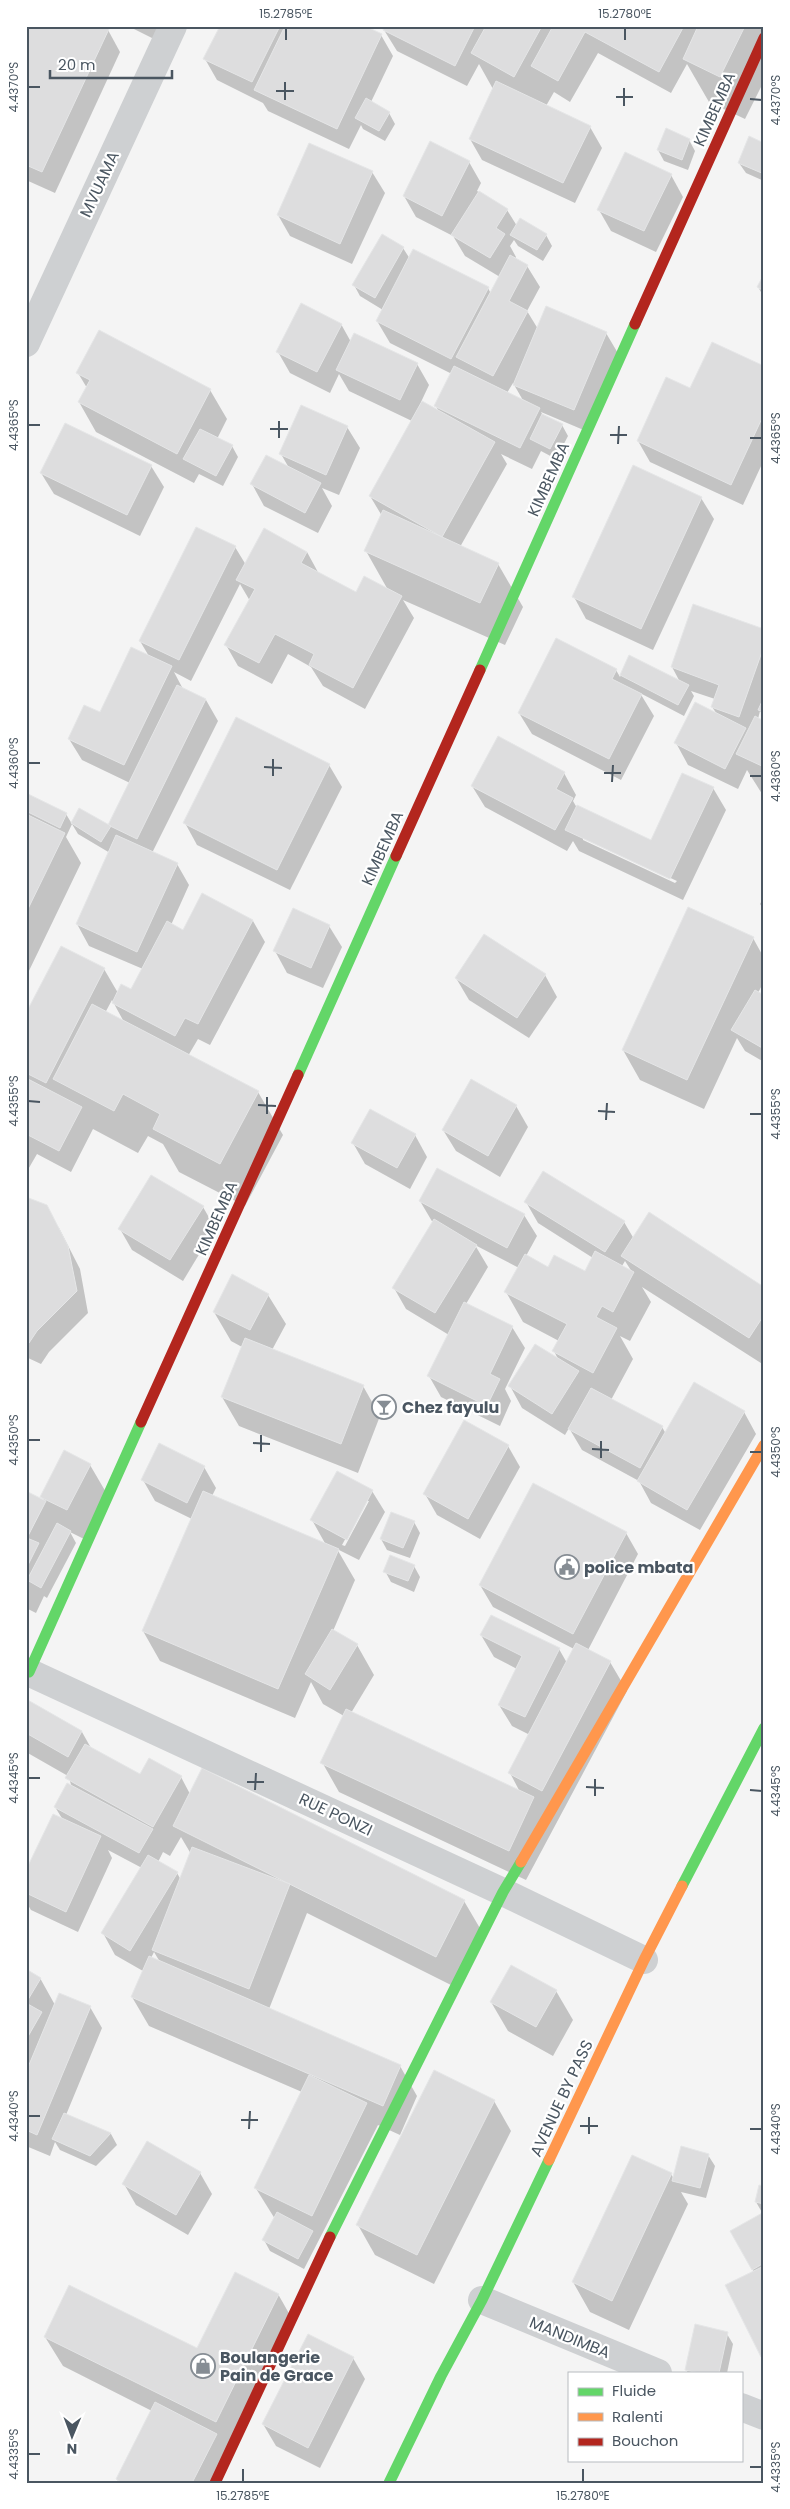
<svg xmlns="http://www.w3.org/2000/svg" width="790" height="2509" font-family="Poppins,sans-serif">
<style>
.shadow{fill:#0003;fill-rule:evenodd}
.building{fill:#ddddde;stroke:#e5e6e7}
.lines{fill:none;stroke-linecap:round;stroke-linejoin:round}
.street{stroke:#ced0d2;stroke-width:28}
.fast{stroke:#63d668;stroke-width:11}
.slow{stroke:#ff974d;stroke-width:11}
.jam{stroke:#b3261e;stroke-width:11}
.ticks{fill:none;stroke:#4a5661;stroke-width:2}
.labels{text-anchor:middle;stroke-width:4.5;stroke-linejoin:round;paint-order:stroke}
.street-label{font-size:16px;fill:#4a5661;stroke:#fff}
.poi-label{font-size:16px;font-weight:bold;fill:#4a5661;stroke:#fff;text-anchor:start}
.neatline{fill:none;stroke:#4a5661;stroke-width:2}
.ticks-label{font-size:12px;text-anchor:middle;fill:#4a5661}
</style>
<rect width="100%" height="100%" fill="#f4f4f4"/>
<g class="shadow">
<path d="M26,26L108,30L120,52L55,193L26,180Z"/>
<path d="M128,26H183L172,48Z"/>
<path d="M222,26H362L381,35L393,56L371,102L389,113L395,124L385,141L363,129L361,125L349,149L268,111L263,103L217,80L205,59Z"/>
<path d="M386,26H764V81L745,119L709,102L687,64L671,93L598,53L570,102L554,92L546,106L590,127L602,148L575,203L482,160L470,139L493,89L479,64L467,86L397,51L384,30Z"/>
<path d="M689,140L695,151L688,170L664,161L658,150Z"/>
<path d="M764,144V181L746,173L739,163Z"/>
<path d="M469,162L481,183L477,191L507,210L517,226L546,235L552,246L543,261L518,246L514,240L510,246L516,257L515,259L527,266L540,287L527,311L538,329L606,333L619,355L586,431L541,412L543,416L562,425L568,436L556,459L541,451L532,469L501,454L507,464L460,547L498,564L523,607L505,645L403,600L414,618L365,709L323,686L311,667L288,654L272,684L238,666L226,645L250,601L240,584L191,681L174,672L183,689L206,700L218,721L152,853L177,864L189,885L171,925L183,931L202,894L253,921L265,942L210,1045L198,1039L188,1056L258,1092L283,1135L245,1206L179,1172L163,1144L148,1136L138,1153L93,1129L71,1172L37,1154L26,1173V1016L104,969L118,993L131,991L143,969L89,946L77,924L110,853L78,834L72,824L66,837L81,863L26,977V794L66,814L72,824L79,810L108,826L130,783L82,760L69,739L100,714L150,658L140,641L235,547L246,565L307,552L319,574L356,593L388,590L366,551L382,516L370,496L412,421L349,391L339,374L330,393L290,373L278,352L341,324L351,342L417,364L429,385L421,402L439,412L436,406L452,374L390,343L377,321L383,310L360,296L354,285L382,236L403,248L410,259L488,288L491,294L500,277L465,256L453,236L416,217L404,196ZM513,383L524,402L507,393ZM112,1000L124,1022L105,1013Z"/>
<path d="M372,172L385,193L352,264L290,236L278,215Z"/>
<path d="M671,175L683,197L656,252L611,231L599,210Z"/>
<path d="M764,276V297L758,287Z"/>
<path d="M764,367V466L762,464L743,505L650,462L638,441L691,390Z"/>
<path d="M78,373L210,390L227,419L217,439L232,446L238,457L223,486L199,474L194,483L96,432L79,402L87,388Z"/>
<path d="M347,427L360,448L339,495L322,488L332,506L318,533L264,506L252,484L289,468L281,454Z"/>
<path d="M151,466L164,487L140,536L54,494L41,473Z"/>
<path d="M701,498L714,519L653,650L586,619L574,597Z"/>
<path d="M764,630V717L760,711L758,719L764,722V797L747,770L738,789L688,765L676,743L717,714L712,707L715,699L691,691L694,696L684,716L640,693L654,716L621,780L532,734L519,713L616,670L620,677L630,656L680,682L672,667Z"/>
<path d="M329,765L342,787L290,890L197,845L185,823Z"/>
<path d="M564,773L576,795L573,801L577,808L651,841L713,788L726,810L683,900L579,851L573,841L567,851L485,807L472,786ZM583,837L677,881L675,883L583,840Z"/>
<path d="M764,897V910L760,904Z"/>
<path d="M329,926L342,947L323,988L287,973L275,951Z"/>
<path d="M753,938L764,958V981L758,993L764,996V1062L745,1051L737,1038L704,1109L640,1080L623,1050Z"/>
<path d="M545,975L557,997L529,1038L469,1000L456,978Z"/>
<path d="M516,1106L528,1127L500,1177L456,1151L443,1130Z"/>
<path d="M415,1135L427,1157L410,1189L365,1164L353,1143Z"/>
<path d="M437,1170L524,1215L537,1236L526,1256L548,1268L585,1273L593,1258L538,1223L526,1202L624,1222L634,1239L764,1288V1365L642,1287L651,1302L630,1341L620,1336L633,1359L611,1400L662,1427L666,1434L744,1412L756,1434L700,1530L651,1503L639,1481L582,1450L569,1428L565,1435L522,1408L510,1386L558,1359L554,1351L559,1341L523,1322L506,1292L519,1268L475,1245L488,1267L466,1304L512,1327L525,1348L505,1389L511,1401L500,1426L441,1397L429,1376L449,1335L406,1309L394,1288L433,1223L420,1201ZM625,1261L632,1272L622,1266Z"/>
<path d="M26,1199L59,1228L80,1269L88,1313L49,1352L41,1364L26,1357Z"/>
<path d="M203,1207L215,1228L183,1281L132,1250L120,1229Z"/>
<path d="M268,1295L286,1324L272,1350L363,1386L380,1416L358,1473L239,1426L222,1397L242,1347L231,1341L214,1312Z"/>
<path d="M508,1446L520,1467L480,1539L437,1515L425,1494Z"/>
<path d="M90,1465L107,1494L84,1539L70,1532L76,1543L47,1598L44,1596L36,1613L26,1608V1493L45,1502L42,1497Z"/>
<path d="M204,1467L216,1488L212,1496L326,1545L312,1520L372,1491L385,1512L359,1560L337,1549L355,1580L333,1631L357,1645L374,1675L351,1713L520,1792L510,1773L530,1735L512,1726L499,1705L517,1669L494,1657L481,1635L559,1649L567,1663L574,1649L493,1607L480,1585L626,1533L638,1554L588,1650L610,1662L627,1691L526,1880L339,1792L322,1762L344,1716L323,1704L311,1682L295,1718L160,1661L143,1631L192,1519L155,1501L143,1480ZM366,1501H369L345,1546L342,1545Z"/>
<path d="M414,1522L420,1533L410,1558L387,1550L381,1539Z"/>
<path d="M414,1566L420,1577L414,1592L391,1582L385,1571Z"/>
<path d="M26,1700L82,1732L91,1748L141,1776L181,1777L190,1794L464,1901L481,1930L453,1986L307,1913L269,2009L400,2066L417,2096L400,2135L378,2125L304,2269L270,2251L264,2240L275,2219L255,2187L302,2092L149,2026L132,1997L143,1971L115,1955L103,1933L142,1868L108,1850L112,1858L78,1932L31,1910L26,1902V1873L63,1820L55,1807L72,1787L68,1776L26,1752ZM181,1837L191,1854L181,1880L177,1873L158,1862L163,1852L170,1856ZM154,1952L160,1962L151,1958Z"/>
<path d="M26,1971L40,1978L55,2005L90,2007L102,2028L66,2115L111,2134L117,2145L96,2166L60,2150L55,2142L50,2156L26,2146Z"/>
<path d="M556,1991L573,2020L553,2056L508,2031L491,2002Z"/>
<path d="M494,2101L511,2131L434,2284L375,2255L358,2225Z"/>
<path d="M708,2155L715,2166L706,2198L681,2192L688,2204L629,2330L590,2312L573,2282L671,2174L674,2179Z"/>
<path d="M200,2173L212,2194L188,2235L136,2205L124,2184Z"/>
<path d="M764,2187V2360L726,2286L754,2272L731,2231L763,2214L756,2202Z"/>
<path d="M278,2294L295,2324L215,2483H119L117,2479L152,2411L63,2366L45,2337L198,2349Z"/>
<path d="M727,2334L733,2344L727,2373H688L686,2369Z"/>
<path d="M353,2358L365,2379L320,2468L276,2446L263,2424Z"/>
</g>
<g class="building">
<path d="M26,26H102L109,29L42,172L26,165Z"/>
<path d="M220,26H280L252,82L203,59Z"/>
<path d="M285,26H365L382,34L337,129L254,90Z"/>
<path d="M385,26H470L474,28L455,66L383,30Z"/>
<path d="M486,26H542L514,77L471,53Z"/>
<path d="M553,26H684L659,72L585,32L558,81L531,66Z"/>
<path d="M698,26H745L720,77L683,59Z"/>
<path d="M496,81L591,126L563,183L469,139Z"/>
<path d="M366,98L390,112L379,131L355,118Z"/>
<path d="M666,128L690,139L682,160L657,150Z"/>
<path d="M749,136L764,143V174L738,163Z"/>
<path d="M430,141L470,161L442,216L403,196Z"/>
<path d="M309,143L373,171L340,244L277,215Z"/>
<path d="M625,152L672,174L644,231L597,210Z"/>
<path d="M479,191L508,209L496,228L505,234L490,258L451,235Z"/>
<path d="M520,218L547,234L537,250L510,235Z"/>
<path d="M382,234L404,247L375,298L352,285Z"/>
<path d="M413,249L489,287L451,359L376,321Z"/>
<path d="M510,255L528,265L509,301L528,311L493,376L456,357Z"/>
<path d="M764,274V291L757,287Z"/>
<path d="M301,303L342,324L317,372L276,352Z"/>
<path d="M546,306L607,332L574,410L513,385Z"/>
<path d="M99,330L211,389L177,454L78,402L90,380L76,373Z"/>
<path d="M354,333L418,363L400,400L336,370Z"/>
<path d="M712,342L764,366V414L731,485L637,441L666,377L690,388Z"/>
<path d="M454,366L540,408L520,448L434,406Z"/>
<path d="M422,401L495,442L442,537L369,496Z"/>
<path d="M301,405L348,426L326,475L279,454Z"/>
<path d="M542,414L563,424L550,449L530,439Z"/>
<path d="M65,423L152,465L127,515L40,473Z"/>
<path d="M200,429L233,445L216,476L183,459Z"/>
<path d="M266,455L321,483L305,513L250,484Z"/>
<path d="M633,465L702,497L641,629L572,597Z"/>
<path d="M383,510L499,563L480,603L364,551Z"/>
<path d="M196,527L236,546L179,660L139,641Z"/>
<path d="M264,528L307,552L301,563L356,592L364,576L402,596L353,688L309,665L314,654L275,634L259,663L224,645L255,589L236,580Z"/>
<path d="M693,604L764,629V646L739,717L711,707L719,685L671,667Z"/>
<path d="M556,638L617,669L612,679L642,694L609,759L518,713Z"/>
<path d="M131,647L172,666L124,765L68,739L84,705L100,712Z"/>
<path d="M629,655L689,685L678,705L620,675Z"/>
<path d="M177,685L206,699L137,839L108,825Z"/>
<path d="M764,697V712L758,710Z"/>
<path d="M695,702L746,728L725,769L674,743Z"/>
<path d="M755,716L764,721V767L736,754Z"/>
<path d="M236,717L330,764L277,870L183,823Z"/>
<path d="M498,736L565,772L556,789L573,798L555,830L471,786Z"/>
<path d="M682,773L714,787L670,879L565,830L577,805L651,840Z"/>
<path d="M26,793L67,813L60,828L26,811Z"/>
<path d="M79,808L111,826L101,842L71,823Z"/>
<path d="M26,814L65,833L26,913Z"/>
<path d="M116,835L178,863L137,952L76,924Z"/>
<path d="M202,893L253,920L198,1024L185,1018L175,1036L112,1003L121,984L131,989L167,921L183,930Z"/>
<path d="M688,907L754,937L687,1080L622,1050Z"/>
<path d="M293,908L330,925L311,968L273,951Z"/>
<path d="M484,934L546,974L517,1018L455,978Z"/>
<path d="M61,946L105,968L46,1083L26,1073V1013Z"/>
<path d="M755,990L764,995V1049L731,1030Z"/>
<path d="M92,1004L259,1091L220,1164L153,1129L160,1114L123,1094L114,1111L53,1079Z"/>
<path d="M26,1078L82,1107L59,1151L26,1134Z"/>
<path d="M471,1079L517,1105L488,1156L442,1130Z"/>
<path d="M370,1109L416,1134L397,1168L351,1143Z"/>
<path d="M437,1168L525,1214L507,1248L419,1201Z"/>
<path d="M543,1171L625,1221L605,1252L524,1202Z"/>
<path d="M151,1175L204,1206L170,1260L118,1229Z"/>
<path d="M26,1197L47,1205L68,1246L77,1291L37,1331L29,1343L26,1342Z"/>
<path d="M649,1212L764,1287V1315L749,1338L621,1256Z"/>
<path d="M434,1219L477,1245L435,1313L392,1288Z"/>
<path d="M595,1251L634,1272L613,1312L602,1306L596,1317L617,1328L593,1373L552,1351L567,1324L504,1292L525,1254L548,1267L554,1255L585,1271Z"/>
<path d="M232,1274L269,1294L250,1330L213,1312Z"/>
<path d="M464,1302L513,1326L490,1374L500,1379L487,1406L427,1376Z"/>
<path d="M245,1338L364,1385L341,1444L221,1397Z"/>
<path d="M535,1344L579,1371L552,1414L508,1386Z"/>
<path d="M694,1382L745,1411L687,1510L637,1481Z"/>
<path d="M591,1388L663,1426L640,1468L568,1429Z"/>
<path d="M464,1420L509,1445L468,1519L423,1494Z"/>
<path d="M159,1443L205,1466L187,1503L141,1480Z"/>
<path d="M64,1450L91,1464L67,1510L40,1497Z"/>
<path d="M337,1471L373,1490L347,1540L310,1520Z"/>
<path d="M533,1483L627,1532L573,1634L479,1585Z"/>
<path d="M26,1491L46,1501L27,1538L39,1543L26,1569Z"/>
<path d="M203,1491L339,1549L278,1689L142,1631Z"/>
<path d="M391,1512L415,1521L403,1548L380,1539Z"/>
<path d="M57,1523L71,1531L41,1588L27,1580Z"/>
<path d="M390,1555L415,1565L408,1581L383,1572Z"/>
<path d="M491,1615L560,1648L525,1717L498,1705L522,1656L480,1635Z"/>
<path d="M332,1629L358,1644L330,1690L305,1674Z"/>
<path d="M576,1643L611,1661L542,1791L508,1773Z"/>
<path d="M26,1699L82,1731L68,1757L26,1733Z"/>
<path d="M346,1709L534,1797L509,1851L320,1763Z"/>
<path d="M85,1744L140,1774L149,1758L182,1776L153,1827L65,1778Z"/>
<path d="M202,1768L465,1900L436,1957L173,1826Z"/>
<path d="M67,1783L153,1829L139,1853L54,1807Z"/>
<path d="M53,1814L101,1836L66,1912L26,1893V1870Z"/>
<path d="M192,1847L290,1884L249,1989L152,1950Z"/>
<path d="M148,1855L178,1872L130,1951L101,1933Z"/>
<path d="M149,1956L401,2065L383,2106L131,1997Z"/>
<path d="M511,1965L557,1990L536,2027L490,2002Z"/>
<path d="M26,1969L41,1978L26,2003Z"/>
<path d="M59,1993L91,2006L37,2135L26,2130V2072Z"/>
<path d="M26,2003L42,2012L26,2040Z"/>
<path d="M434,2070L495,2100L417,2255L356,2225Z"/>
<path d="M309,2075L367,2103L312,2216L254,2188Z"/>
<path d="M64,2113L111,2133L90,2156L52,2139Z"/>
<path d="M147,2141L201,2172L176,2215L122,2184Z"/>
<path d="M681,2146L709,2154L700,2188L672,2181Z"/>
<path d="M632,2155L672,2173L612,2301L572,2282Z"/>
<path d="M759,2185L764,2186V2204L755,2202Z"/>
<path d="M277,2212L313,2231L298,2259L262,2240Z"/>
<path d="M764,2212V2263L752,2270L730,2231Z"/>
<path d="M764,2266V2357H761L725,2285Z"/>
<path d="M235,2272L279,2294L216,2422L44,2337L69,2285L197,2348Z"/>
<path d="M695,2324L728,2332L719,2373H699L685,2370Z"/>
<path d="M308,2334L354,2357L308,2448L262,2424Z"/>
<path d="M155,2402L217,2434L192,2483H122L116,2479Z"/>
</g>
<g class="lines">
<g class="street">
<path d="M26,343L173,26"/>
<path d="M26,1671L503,1892L644,1960"/>
<path d="M482,2300L658,2373"/>
<path d="M741,2407L764,2416"/>
</g>
<g class="fast">
<path d="M480,670L635,324"/>
<path d="M298,1075L396,856"/>
<path d="M29,1672L141,1422"/>
<path d="M682,1886L764,1728"/>
<path d="M330,2237L503,1892L521,1862"/>
<path d="M389,2483L441,2376L482,2300L549,2160"/>
</g>
<g class="slow">
<path d="M521,1862L764,1445"/>
<path d="M549,2160L644,1960L682,1886"/>
</g>
<g class="jam">
<path d="M635,324L764,38"/>
<path d="M396,856L480,670"/>
<path d="M141,1422L298,1075"/>
<path d="M215,2483L330,2237"/>
</g>
</g>
<path class="ticks" d="M286,40V28M625,40V28M28,87H40M276,91H294M616,97H633M750,99L762,100M285,100V82M624,106V88M28,425H40M270,429H288M610,435H627M279,438V421M750,438H762M618,444L619,426M28,763H40M264,767L282,768M604,773H621M273,776V759M750,776H762M612,782L613,765M28,1101L40,1102M258,1105L276,1106M598,1111L615,1112M267,1114V1097M750,1114H762M606,1120L607,1103M28,1440H40M253,1443L270,1444M592,1449L609,1450M261,1452V1435M750,1452H762M601,1458V1441M28,1778H40M247,1782H264M586,1787L604,1788M255,1790L256,1773M750,1790L762,1791M595,1796V1779M28,2116H40M241,2120H258M580,2126H598M249,2129L250,2111M750,2129H762M589,2134V2117M28,2454H40M750,2467H762M243,2482V2469M583,2482V2469"/>
<defs>
<symbol id="bar-ring" viewBox="-11 -11 22 22"><circle r="9.5" fill="#fff" stroke="#868d94" stroke-width="1.5"/><path d="M-6-5H6L.8 .8V4.5H3.5V6h-7V4.5H-.8V.8Z" fill="#868d94"/></symbol>
<symbol id="civic-ring" viewBox="-11 -11 22 22"><circle r="9.5" fill="#fff" stroke="#868d94" stroke-width="1.5"/><path d="M-.6-6.5H3V-4.5H.6V-3L4-1V1h2V6H-6V1h2V-1L-.6-3ZM-1.2 2.5V6h2.4V2.5Z" fill="#868d94"/></symbol>
<symbol id="shop-ring" viewBox="-11 -11 22 22"><circle r="9.5" fill="#fff" stroke="#868d94" stroke-width="1.5"/><path d="M-5-2.5h2.3a2.7 3.5 0 0 1 5.4 0H5L5.5 6h-11ZM-1.5-2.5h3a1.5 2.3 0 0 0-3 0Z" fill="#868d94"/></symbol>
</defs>
<g fill-rule="evenodd">
<use href="#bar-ring" x="370" y="1393" width="28" height="28"/>
<use href="#civic-ring" x="553" y="1553" width="28" height="28"/>
<use href="#shop-ring" x="189" y="2352" width="28" height="28"/>
</g>
<g class="labels">
<g class="street-label">
<text transform="translate(714 109) rotate(-66)" y="6">KIMBEMBA</text>
<text transform="translate(99 184) rotate(-65)" y="6">MVUAMA</text>
<text transform="translate(548 479) rotate(-66)" y="6">KIMBEMBA</text>
<text transform="translate(382 848) rotate(-66)" y="6">KIMBEMBA</text>
<text transform="translate(216 1218) rotate(-66)" y="6">KIMBEMBA</text>
<text transform="translate(336 1814) rotate(25)" y="6">RUE PONZI</text>
<text transform="translate(561 2098) rotate(-65)" y="6">AVENUE BY PASS</text>
<text transform="translate(570 2337) rotate(22)" y="6">MANDIMBA</text>
</g>
<g class="poi-label">
<text x="402" y="1413">Chez fayulu</text>
<text x="584" y="1573">police mbata</text>
<text x="220" y="2363">Boulangerie<tspan x="220" dy="18">Pain de Grace</tspan></text>
</g>
</g>
<rect width="790" height="2509" fill="none" stroke="#ffffff" stroke-width="55"/>
<rect x="568" y="2372" width="175" height="90" fill="#ffffff" stroke="#b7bbc0"/>
<rect x="578" y="2388" width="25" height="8" fill="#63d668" stroke="#b7bbc0"/>
<text x="612" y="2396" font-size="15" fill="#4a5661">Fluide</text>
<rect x="578" y="2413" width="25" height="8" fill="#ff974d" stroke="#b7bbc0"/>
<text x="612" y="2422" font-size="15" fill="#4a5661">Ralenti</text>
<rect x="578" y="2438" width="25" height="8" fill="#b3261e" stroke="#b7bbc0"/>
<text x="612" y="2446" font-size="15" fill="#4a5661">Bouchon</text>
<g transform="translate(72 2436) rotate(181)" stroke="#ffffff" stroke-width="4" paint-order="stroke">
<path d="M0-4L9 19L0 12L-9 19Z" fill="#4a5661"/>
<text y="-8" font-size="14" font-weight="bold" text-anchor="middle" fill="#4a5661">N</text>
</g>
<path d="M50 70v8h122v-8" fill="none" stroke="#4a5661" stroke-width="2.5"/>
<text x="58" y="70" font-size="15" fill="#4a5661" stroke="#ffffff" stroke-width="4" paint-order="stroke">20 m</text>
<rect x="28" y="28" width="734" height="2454" class="neatline"/>
<g class="ticks-label">
<text x="286" y="18">15.2785°E</text>
<text x="625" y="18">15.2780°E</text>
<text transform="translate(14 87) rotate(-90)" y="4">4.4370°S</text>
<text transform="translate(776 100) rotate(-90)" y="4">4.4370°S</text>
<text transform="translate(14 425) rotate(-90)" y="4">4.4365°S</text>
<text transform="translate(776 438) rotate(-90)" y="4">4.4365°S</text>
<text transform="translate(14 763) rotate(-90)" y="4">4.4360°S</text>
<text transform="translate(776 776) rotate(-90)" y="4">4.4360°S</text>
<text transform="translate(14 1101) rotate(-90)" y="4">4.4355°S</text>
<text transform="translate(776 1114) rotate(-90)" y="4">4.4355°S</text>
<text transform="translate(14 1440) rotate(-90)" y="4">4.4350°S</text>
<text transform="translate(776 1452) rotate(-90)" y="4">4.4350°S</text>
<text transform="translate(14 1778) rotate(-90)" y="4">4.4345°S</text>
<text transform="translate(776 1791) rotate(-90)" y="4">4.4345°S</text>
<text transform="translate(14 2116) rotate(-90)" y="4">4.4340°S</text>
<text transform="translate(776 2129) rotate(-90)" y="4">4.4340°S</text>
<text transform="translate(14 2454) rotate(-90)" y="4">4.4335°S</text>
<text transform="translate(776 2467) rotate(-90)" y="4">4.4335°S</text>
<text x="243" y="2500">15.2785°E</text>
<text x="583" y="2500">15.2780°E</text>
</g>
</svg>
